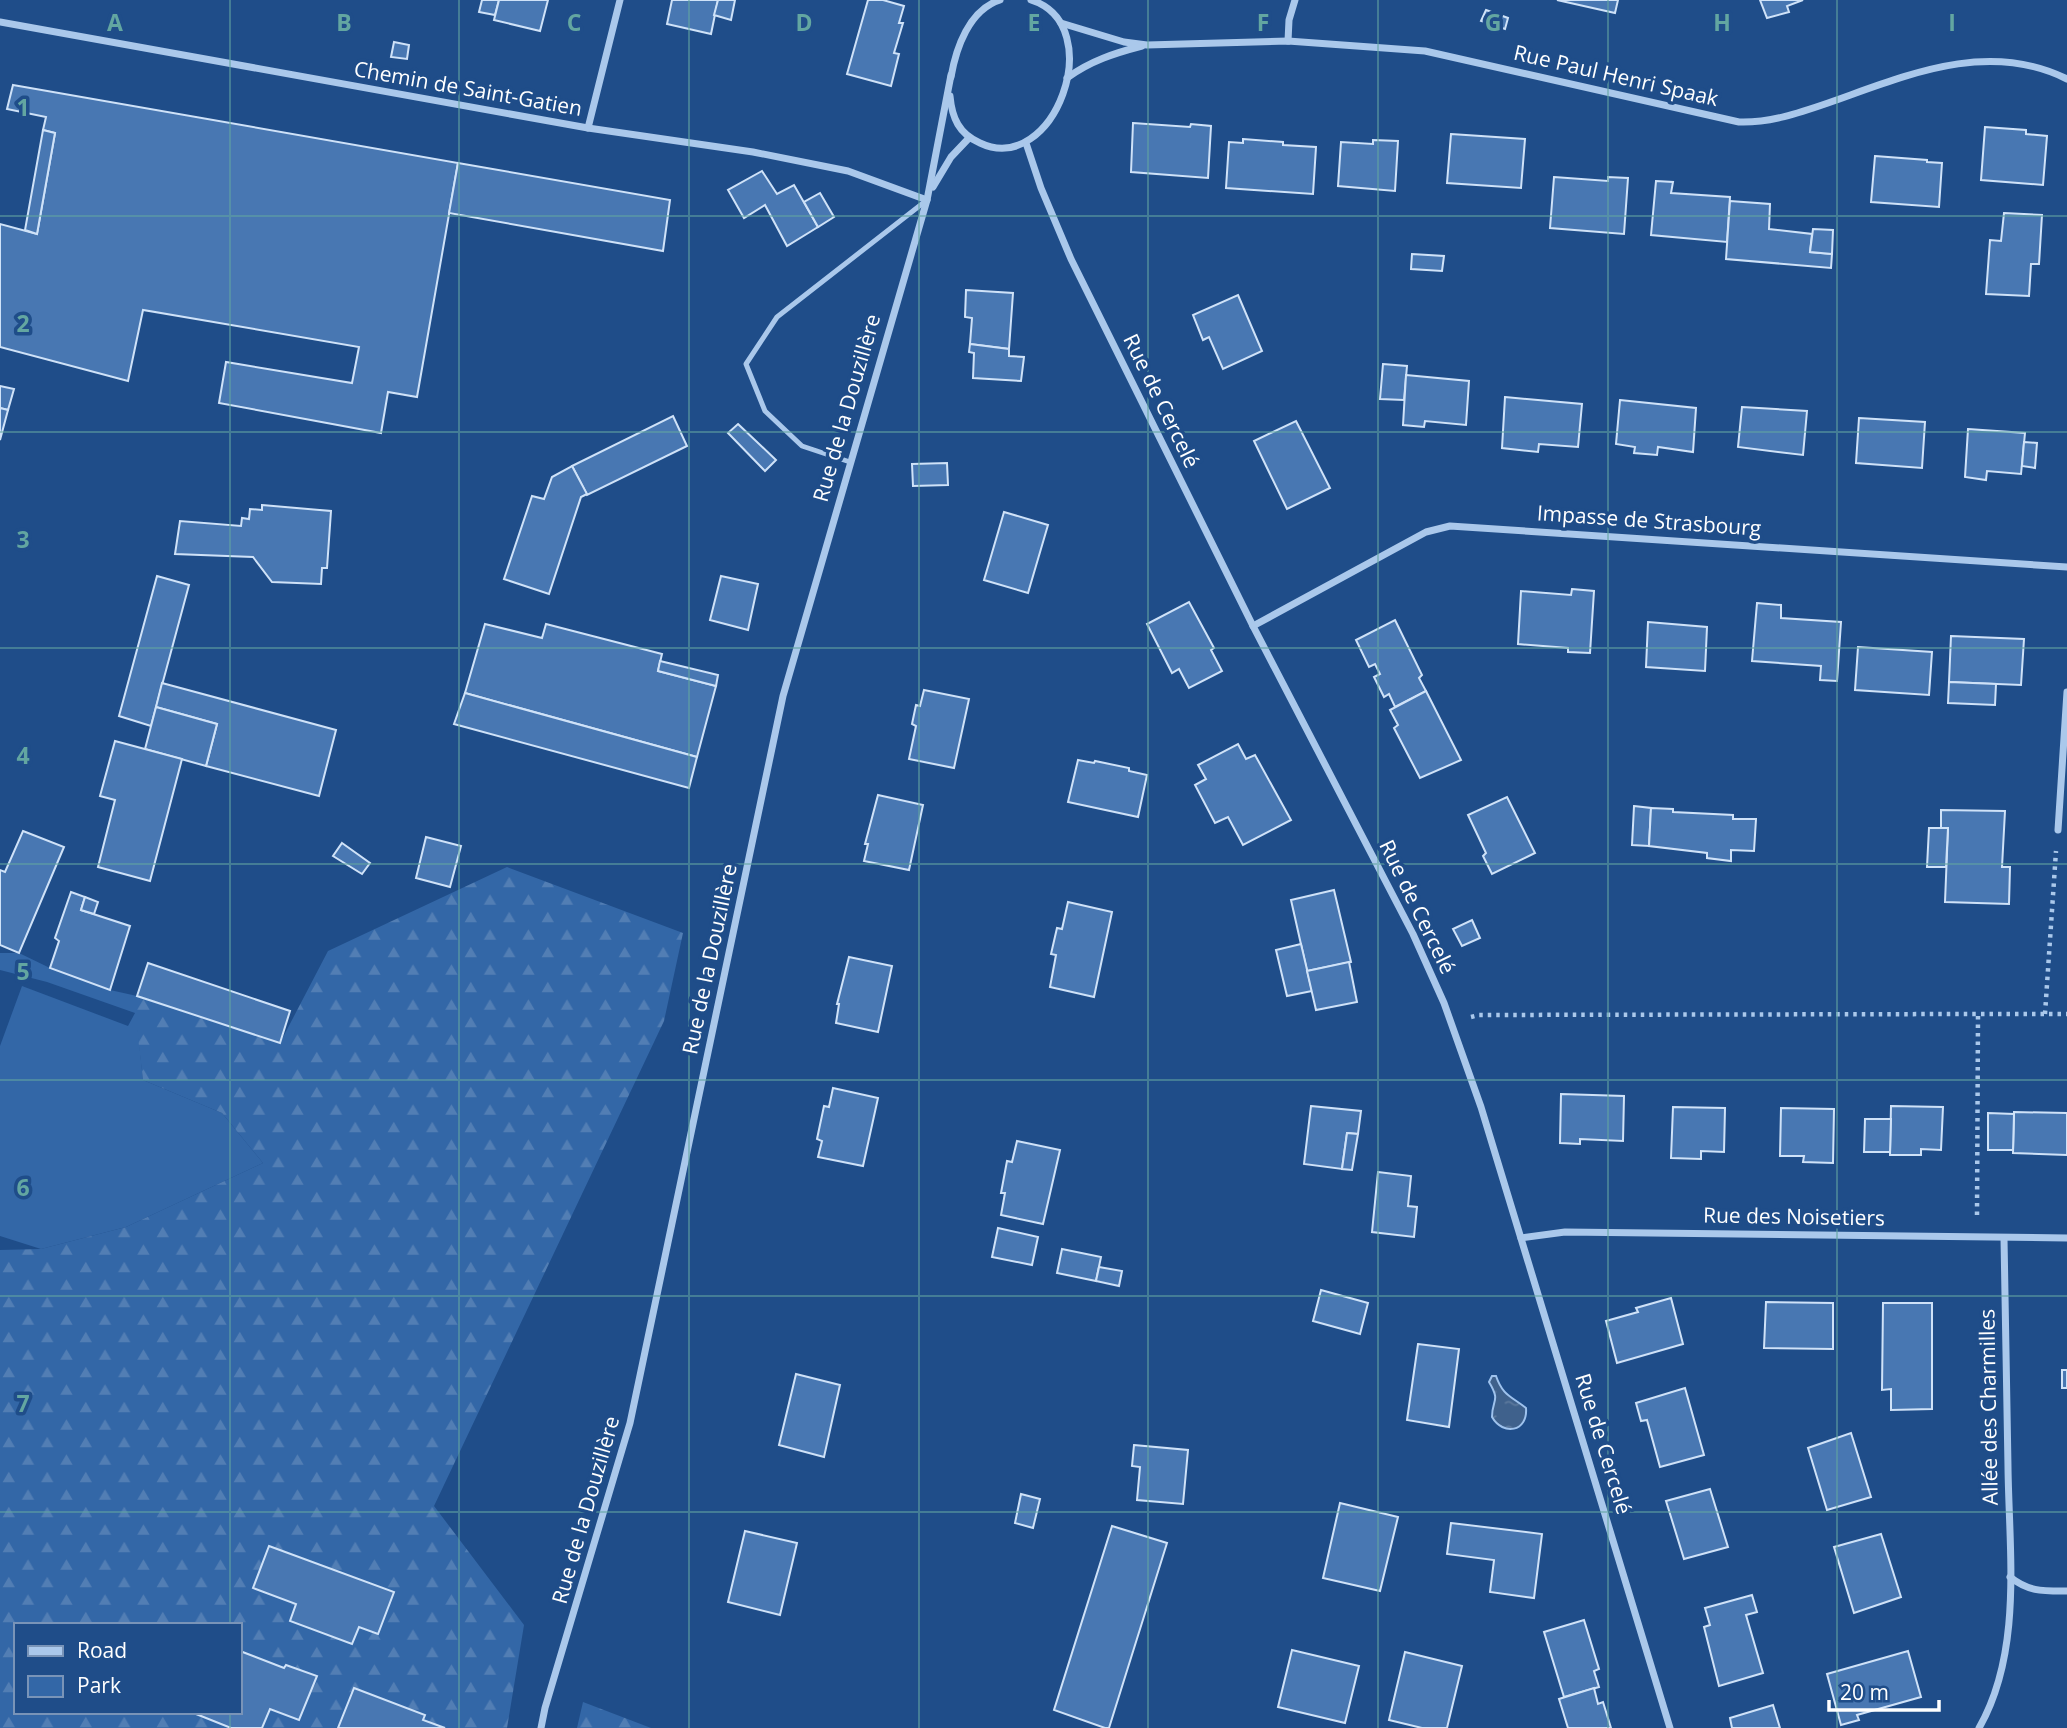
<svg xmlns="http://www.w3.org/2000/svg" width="2067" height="1728" font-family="'Open Sans',sans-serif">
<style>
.green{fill:#3367a7}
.forest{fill:url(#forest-firs);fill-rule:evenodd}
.water{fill:url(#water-ripples);stroke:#9ec2ed;stroke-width:2}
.building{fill:#4877b2;stroke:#cfe2f8;stroke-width:2}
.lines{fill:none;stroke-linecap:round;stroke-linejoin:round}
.path{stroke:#aac8eb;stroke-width:4.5;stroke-dasharray:3.5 5;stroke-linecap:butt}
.lane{stroke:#aac8eb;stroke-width:5}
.street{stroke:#aac8eb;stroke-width:7}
.grid{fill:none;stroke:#63a6a1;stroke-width:2;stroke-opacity:0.55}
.labels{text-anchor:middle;stroke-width:7;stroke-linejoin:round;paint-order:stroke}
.street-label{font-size:21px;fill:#fff;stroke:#1f4d89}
.grid-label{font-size:23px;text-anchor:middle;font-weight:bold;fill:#63a6a1;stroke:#1f4d89;stroke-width:7;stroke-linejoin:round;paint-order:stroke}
</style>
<defs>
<pattern id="forest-firs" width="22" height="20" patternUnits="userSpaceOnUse" patternTransform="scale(1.75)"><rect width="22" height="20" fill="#3367a7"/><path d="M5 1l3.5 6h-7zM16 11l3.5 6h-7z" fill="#527eb4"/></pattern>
<pattern id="water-ripples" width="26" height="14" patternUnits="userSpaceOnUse" patternTransform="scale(1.75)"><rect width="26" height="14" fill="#3f618c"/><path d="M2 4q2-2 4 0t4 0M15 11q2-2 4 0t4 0" fill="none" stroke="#5c799d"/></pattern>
</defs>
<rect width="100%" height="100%" fill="#1f4d89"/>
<path class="green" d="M0,953H19L50,968L110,990L137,996L280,1043L405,1089L449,1113L484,1149L506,1194L512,1245L502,1294L484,1340L470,1364L447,1377L398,1392L349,1398L300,1389L0,1283V1251L309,1369L355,1380L403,1371L444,1348L475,1311L492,1267L493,1218L478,1173L449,1136L408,1110L136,1013L143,1080L222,1113L263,1163L126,1227L41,1249L0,1236V1046L22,986L128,1026L135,1013L47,982L0,970Z"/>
<g class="forest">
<path d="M507,867L683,933L664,1021L434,1506L524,1625L507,1728H0V1250L41,1249L126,1227L263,1163L222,1113L143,1080L135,1012L137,996L280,1043L328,951ZM16,1625H240V1712H16Z"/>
<path d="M583,1702L651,1728H577Z"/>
</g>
<path class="water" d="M1492,1376H1496C1503,1396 1511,1396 1526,1408C1528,1432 1503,1436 1492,1417C1492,1399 1501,1402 1489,1382Z"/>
<g class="building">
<path d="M482,0H499L495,15L479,12Z"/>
<path d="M499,0H548L540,31L494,20Z"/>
<path d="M672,0H718L711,34L667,24Z"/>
<path d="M718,0H735L731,20L714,15Z"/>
<path d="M868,0H883L904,6L899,23H903L894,53L899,54L891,86L847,74Z"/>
<path d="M1557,0H1618L1615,13Z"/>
<path d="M1760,0H1803L1787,6L1789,12L1767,18Z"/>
<path d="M1486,10L1508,18L1505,29L1481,21Z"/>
<path d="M394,42L409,45L407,59L391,57Z"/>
<path d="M13,85L458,163L417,397L388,392L381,433L219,403L226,362L352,383L359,347L143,310L128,381L0,347V224L37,234L55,133L43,130L46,117L7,109Z"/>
<path d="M1133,123L1190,127L1191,124L1211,126L1208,178L1131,172Z"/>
<path d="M1985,127L2026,130V134L2047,136L2043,185L1981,180Z"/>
<path d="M43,130L55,133L37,234L25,230Z"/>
<path d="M1451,134L1525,139L1521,188L1447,183Z"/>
<path d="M1243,139L1283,142V145L1316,147L1313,194L1226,188L1229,142L1243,143Z"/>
<path d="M1373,140L1398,141L1395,191L1338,186L1341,142L1373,144Z"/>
<path d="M1875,156L1927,160V162L1942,163L1939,207L1871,202Z"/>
<path d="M458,163L670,200L663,251L449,213Z"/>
<path d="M762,171L777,194L794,185L818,227L787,246L765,205L744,218L728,190Z"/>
<path d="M1554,177L1608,181V177L1628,178L1624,234L1550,228Z"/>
<path d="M1656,181L1673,182L1671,193L1730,197L1727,242L1651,235Z"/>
<path d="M820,193L834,217L818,227L804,202Z"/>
<path d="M1730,201L1770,204L1769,229L1812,234L1810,252L1832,254L1831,268L1726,259Z"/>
<path d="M2004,213L2042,215L2039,264H2031L2029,296L1986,294L1990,240L2001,241Z"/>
<path d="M1813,229L1833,230L1832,254L1810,252Z"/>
<path d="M1412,254L1444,256L1442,271L1411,269Z"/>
<path d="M966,290L1013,293L1009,349L970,344L972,318L965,317Z"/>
<path d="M1238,295L1262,351L1223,369L1209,337L1203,340L1193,315Z"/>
<path d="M970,344L1009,349V356L1024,357L1021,381L973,378L974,353L969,352Z"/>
<path d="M1383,364L1407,366L1404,400L1380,399Z"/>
<path d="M1406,375L1469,381L1466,425L1425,421L1424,427L1403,425Z"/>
<path d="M0,386L14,389L8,410L0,408Z"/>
<path d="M1505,397L1582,404L1578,447L1539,444L1538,452L1502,448Z"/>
<path d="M1620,400L1696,408L1693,452L1658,447L1657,455L1634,453L1635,447L1616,444Z"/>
<path d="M1742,407L1807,411L1803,455L1738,447Z"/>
<path d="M0,408L8,410L0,440Z"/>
<path d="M673,416L687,446L587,495L572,466Z"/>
<path d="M1859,418L1925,422L1922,468L1856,463Z"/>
<path d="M1296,421L1330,488L1287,509L1254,441Z"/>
<path d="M738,424L776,460L765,471L728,433Z"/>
<path d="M1968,429L2025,433L2021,474L1987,471L1986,480L1965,477Z"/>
<path d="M2024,442L2037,443L2035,468L2022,466Z"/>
<path d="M947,463L948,485L913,486L912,464Z"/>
<path d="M572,466L587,494L581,497L549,594L504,579L532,496L544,499L552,477Z"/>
<path d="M262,505L331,511L327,568H322L321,584L272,582L253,557L175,554L180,521L241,526L242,518L249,519L250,509L262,510Z"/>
<path d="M1004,512L1048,525L1028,593L984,580Z"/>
<path d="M157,576L189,585L151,726L119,716Z"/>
<path d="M721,576L758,584L748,630L710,620Z"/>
<path d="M1572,589L1594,591L1590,653L1568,652V648L1518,644L1521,591L1571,595Z"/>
<path d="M1189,602L1214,648L1211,650L1222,671L1189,688L1179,669L1172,673L1147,624Z"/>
<path d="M1757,603L1781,605V618L1841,622L1837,681L1820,680L1821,666L1752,661Z"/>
<path d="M1395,620L1422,675L1419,678L1426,691L1395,707L1389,694L1384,697L1374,677L1380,674L1375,664L1369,667L1356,640Z"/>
<path d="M1648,622L1707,627L1705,671L1646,667Z"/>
<path d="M485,624L542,638L546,624L662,654L658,671L716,686L697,757L465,693Z"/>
<path d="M1951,636L2024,639L2021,685L1949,682Z"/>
<path d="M1858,647L1932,652L1929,695L1855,690Z"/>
<path d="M660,661L718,675L716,686L658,671Z"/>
<path d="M1949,682L1996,684L1995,705L1948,703Z"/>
<path d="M162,683L336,730L319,796L206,766L217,724L156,707Z"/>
<path d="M924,690L969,699L954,768L909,759L916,726L912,724L916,705L920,706Z"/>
<path d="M1426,691L1461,760L1420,778L1394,728L1398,725L1390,710Z"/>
<path d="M465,693L697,757L689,788L454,724Z"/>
<path d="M156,707L217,724L206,766L145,749Z"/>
<path d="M115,741L182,759L150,881L98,867L115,800L100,796Z"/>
<path d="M1238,744L1246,759L1255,755L1291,820L1243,845L1228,817L1215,823L1195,785L1206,779L1198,765Z"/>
<path d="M1078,760L1094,763L1095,761L1129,768V771L1147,775L1138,817L1068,802Z"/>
<path d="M878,795L923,805L909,870L864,861L868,844H865Z"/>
<path d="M1507,797L1535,853L1492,874L1483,856L1486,853L1468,815Z"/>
<path d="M1634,806L1651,808L1649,846L1632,845Z"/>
<path d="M1651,808L1673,809V812L1733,815V819H1756L1754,851L1731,850V861L1707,858V853L1649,846Z"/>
<path d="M1941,810L2005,811L2002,867H2010L2009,904L1945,902L1948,828H1941Z"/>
<path d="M1929,828H1948L1946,867H1927Z"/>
<path d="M23,831L64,847L19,953L0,945V870L5,872Z"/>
<path d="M426,837L461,846L450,887L416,878Z"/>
<path d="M342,843L370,863L362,874L333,856Z"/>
<path d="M1334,890L1351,962L1307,971L1291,900Z"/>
<path d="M71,892L85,897L81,910L130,926L110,990L50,968L59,941L55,938Z"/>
<path d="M85,897L98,902L94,914L81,910Z"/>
<path d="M1068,902L1112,912L1094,997L1050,987L1056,955L1051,954L1057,928L1062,929Z"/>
<path d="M1472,920L1480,938L1462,946L1453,929Z"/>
<path d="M1301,944L1312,991L1287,996L1276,950Z"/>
<path d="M849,957L892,966L878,1032L836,1023L839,1004H837Z"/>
<path d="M1349,962L1357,1002L1316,1010L1307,971Z"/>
<path d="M148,963L290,1011L280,1043L137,996Z"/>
<path d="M833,1088L878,1098L863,1166L818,1157L822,1141L817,1139L824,1106L829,1107Z"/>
<path d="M1561,1094L1624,1096L1623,1141L1580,1139V1144L1560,1143Z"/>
<path d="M1311,1106L1361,1111L1358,1134L1347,1133L1342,1169L1304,1164Z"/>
<path d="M1891,1106L1943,1107L1941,1150L1921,1149V1155H1890Z"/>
<path d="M1673,1107L1725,1108L1724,1152L1701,1151V1159L1671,1158Z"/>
<path d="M1781,1108L1834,1109L1833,1163L1803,1162L1804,1156H1780Z"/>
<path d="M2014,1112L2067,1113V1155L2013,1153Z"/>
<path d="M1988,1113L2014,1114L2013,1150H1988Z"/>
<path d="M1865,1119H1891L1890,1152H1864Z"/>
<path d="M1347,1133L1358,1134L1352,1170L1342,1169Z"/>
<path d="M1017,1141L1060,1150L1043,1224L1001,1215L1005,1193H1001L1007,1161L1012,1162Z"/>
<path d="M1378,1172L1411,1176L1408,1206L1417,1207L1414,1237L1372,1232Z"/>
<path d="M998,1228L1038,1237L1032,1265L992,1257Z"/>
<path d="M1062,1249L1101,1257L1096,1281L1057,1273Z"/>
<path d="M1099,1267L1122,1271L1119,1286L1096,1281Z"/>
<path d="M1321,1290L1368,1303L1360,1334L1313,1321Z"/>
<path d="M1671,1298L1683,1344L1617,1363L1606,1321L1638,1312L1636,1308Z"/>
<path d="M1766,1302L1833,1303V1349L1764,1348Z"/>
<path d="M1883,1303H1932V1409L1891,1410V1389L1882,1390Z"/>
<path d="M1418,1344L1459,1349L1449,1427L1407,1420Z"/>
<rect x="2062" y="1370" width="5" height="18"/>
<path d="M796,1374L840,1385L824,1457L779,1445Z"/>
<path d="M1685,1388L1704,1455L1660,1467L1647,1420L1641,1421L1636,1403Z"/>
<path d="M1851,1433L1871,1497L1827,1510L1808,1448Z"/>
<path d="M1134,1445L1188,1450L1183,1504L1137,1500L1140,1467L1132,1466Z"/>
<path d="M1710,1489L1728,1547L1684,1559L1666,1501Z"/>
<path d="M1021,1494L1040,1499L1033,1528L1015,1523Z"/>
<path d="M1340,1503L1398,1517L1380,1591L1323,1578Z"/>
<path d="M1451,1523L1542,1534L1534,1598L1490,1592L1494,1560L1447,1554Z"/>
<path d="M1112,1526L1167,1543L1109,1728H1105L1054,1710Z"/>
<path d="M745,1531L797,1543L780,1615L728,1602Z"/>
<path d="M1881,1534L1901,1597L1854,1613L1834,1547Z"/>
<path d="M269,1546L394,1592L378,1634L359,1627L352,1644L290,1621L296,1604L253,1588Z"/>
<path d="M1752,1595L1757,1612L1746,1615L1763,1673L1719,1686L1704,1627L1710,1625L1705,1608Z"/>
<path d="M1584,1620L1599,1669L1594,1671L1599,1687L1564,1697L1544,1632Z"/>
<path d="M1292,1650L1359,1666L1345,1723L1278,1707Z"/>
<path d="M240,1651L284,1668L286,1665L317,1676L299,1720L270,1709L262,1728H231L191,1712H240Z"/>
<path d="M1908,1651L1921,1697L1857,1715L1859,1720L1841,1725L1827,1674Z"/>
<path d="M1405,1652L1462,1666L1447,1728H1422L1389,1720Z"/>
<path d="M354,1688L425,1715L423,1720L445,1728H338Z"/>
<path d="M1594,1688L1598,1704L1603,1702L1611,1728H1568L1559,1699Z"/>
<path d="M1773,1705L1780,1728H1732L1730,1718Z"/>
</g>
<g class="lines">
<g class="path">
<path d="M2045,1014L2056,851"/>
<path d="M1471,1017L1479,1015L1978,1014"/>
<path d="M1977,1215L1978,1014H2067"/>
</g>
<path class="lane" d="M850,462L802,446L765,411L746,364L777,317L927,200"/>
<g class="street">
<path d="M0,22L588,128L753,152L848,171L927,200"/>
<path d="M1061,23L1124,42L1147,45L1288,41L1425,51L1739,122C1770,123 1799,113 1828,103C1905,76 1987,39 2067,79"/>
<path d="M1288,41L1289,20L1295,0"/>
<path d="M951,77C956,48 969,10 1000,0"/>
<path d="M1067,78C1090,61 1115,53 1142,46"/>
<path d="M950,96C952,118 959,134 980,143C1054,178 1110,25 1031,0"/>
<path d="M588,128L620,0"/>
<path d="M1026,143L1041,188L1071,259L1253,626L1413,934L1444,1003L1481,1107L1670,1728"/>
<path d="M933,187L951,157L969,138"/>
<path d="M1253,626L1426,532L1450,526L2067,567"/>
<path d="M2058,830L2067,692"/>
<path d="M1521,1238L1565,1232L2067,1238"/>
<path d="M2010,1577C2029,1592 2043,1591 2067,1591"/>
<path d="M541,1728L545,1708L630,1423L783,696L927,200L951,75"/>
<path d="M1979,1728C2023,1651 2009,1552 2008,1467C2007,1391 2005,1314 2004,1238"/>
</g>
</g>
<path class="grid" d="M230,0V1625M459,0V1728M689,0V1728M919,0V1728M1148,0V1728M1378,0V1728M1608,0V1728M1837,0V1728M0,216H2067M0,432H2067M0,648H2067M0,864H2067M0,1080H2067M0,1296H2067M0,1512H2067M230,1712V1728"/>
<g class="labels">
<g class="street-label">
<text transform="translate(1616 76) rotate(13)" y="7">Rue Paul Henri Spaak</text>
<text transform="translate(468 89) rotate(10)" y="7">Chemin de Saint-Gatien</text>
<text transform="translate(1161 401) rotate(64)" y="7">Rue de Cercelé</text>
<text transform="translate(847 408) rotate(-74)" y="7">Rue de la Douzillère</text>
<text transform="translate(1649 521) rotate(4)" y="7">Impasse de Strasbourg</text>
<text transform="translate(1417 907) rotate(64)" y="7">Rue de Cercelé</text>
<text transform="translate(710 959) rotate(-78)" y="7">Rue de la Douzillère</text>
<text transform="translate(1794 1217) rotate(1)" y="7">Rue des Noisetiers</text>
<text transform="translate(1989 1407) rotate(-91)" y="7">Allée des Charmilles</text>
<text transform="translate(1603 1444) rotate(73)" y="7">Rue de Cercelé</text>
<text transform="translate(586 1510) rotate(-74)" y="7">Rue de la Douzillère</text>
</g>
</g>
<g class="grid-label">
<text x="115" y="31">A</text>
<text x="344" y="31">B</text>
<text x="574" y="31">C</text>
<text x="804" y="31">D</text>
<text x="1034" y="31">E</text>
<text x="1263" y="31">F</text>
<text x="1493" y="31">G</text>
<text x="1722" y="31">H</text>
<text x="1952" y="31">I</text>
<text x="23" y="116">1</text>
<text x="23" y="332">2</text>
<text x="23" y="548">3</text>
<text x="23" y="764">4</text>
<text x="23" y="980">5</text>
<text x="23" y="1196">6</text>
<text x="23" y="1412">7</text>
</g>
<rect x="14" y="1623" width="228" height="91" fill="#1f4d89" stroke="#7994b8" stroke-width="2"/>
<rect x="28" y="1646" width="35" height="10" fill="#aac8eb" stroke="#7994b8" stroke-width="2"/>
<text x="77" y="1658" font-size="21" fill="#ffffff">Road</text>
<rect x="28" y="1676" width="35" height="21" fill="#3367a7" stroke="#7994b8" stroke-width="2"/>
<text x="77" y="1693" font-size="21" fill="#ffffff">Park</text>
<path d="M1829 1700v10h110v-10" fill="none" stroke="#ffffff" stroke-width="3.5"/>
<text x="1840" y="1700" font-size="21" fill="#ffffff" stroke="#1f4d89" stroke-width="5" paint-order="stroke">20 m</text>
</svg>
